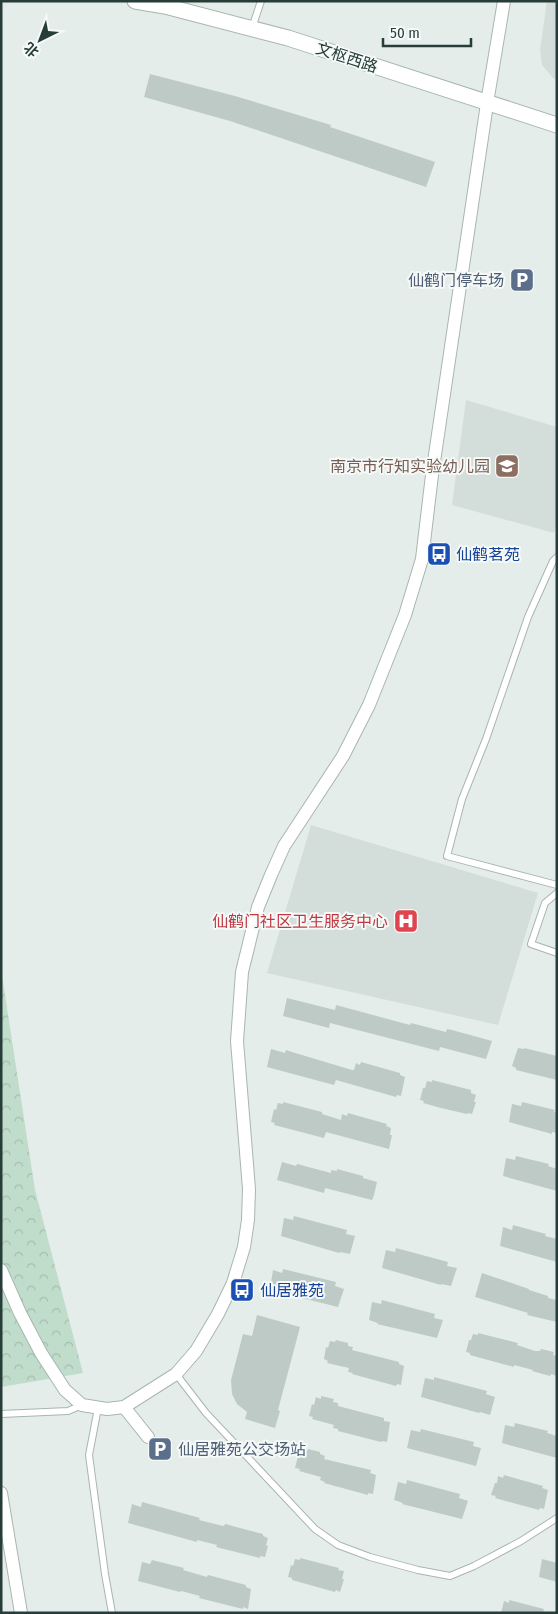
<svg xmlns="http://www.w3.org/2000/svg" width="558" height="1614" font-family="'Fira Sans Condensed','Noto Sans SC',sans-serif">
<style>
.built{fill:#d3ddd9}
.park{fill:url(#park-crowns)}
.building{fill:#bdcac6}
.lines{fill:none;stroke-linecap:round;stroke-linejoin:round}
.service-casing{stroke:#a8b5b1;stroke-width:8}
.minor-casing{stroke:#a8b5b1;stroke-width:14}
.tertiary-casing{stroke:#a8b5b1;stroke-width:17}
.service{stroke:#fff;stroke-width:6}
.minor{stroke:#fff;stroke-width:12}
.tertiary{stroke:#fff;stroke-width:15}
.labels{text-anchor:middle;stroke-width:4;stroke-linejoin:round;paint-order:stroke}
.street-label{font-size:16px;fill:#263d39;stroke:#f5f9f8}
.service-label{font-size:16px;fill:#4e5e75;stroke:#f5f9f8;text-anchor:end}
.education-label{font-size:16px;fill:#785e54;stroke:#f5f9f8;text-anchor:end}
.transit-label{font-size:16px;fill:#164399;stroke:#f5f9f8;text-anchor:start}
.health-label{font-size:16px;fill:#be3a42;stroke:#f5f9f8;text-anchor:end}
</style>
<defs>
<pattern id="park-crowns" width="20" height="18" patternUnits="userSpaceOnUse" patternTransform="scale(1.25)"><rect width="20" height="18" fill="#c0dcca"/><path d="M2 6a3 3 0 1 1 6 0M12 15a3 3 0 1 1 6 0" fill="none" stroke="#a5beae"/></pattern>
</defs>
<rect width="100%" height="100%" fill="#e5edea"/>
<g class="built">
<path d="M547,1H557V80L554,79L542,65L540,50Z"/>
<path d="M466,400L557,427V523L554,533L452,505Z"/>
<path d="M311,825L538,893L498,1025L267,973Z"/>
</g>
<path class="park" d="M1,969L35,1190L83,1373L1,1387Z"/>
<g class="building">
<path d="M150,74L235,96L331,125L330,127L435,162L426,187L230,121L144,97Z"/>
<path d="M287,998L335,1010L336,1005L410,1025L411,1023L446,1032L447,1029L452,1030L492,1041L486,1059L440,1047L439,1051L330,1023L329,1028L283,1016Z"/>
<path d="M518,1048L524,1049V1048L557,1056V1080L516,1070V1068L512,1066Z"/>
<path d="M271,1049L285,1053L286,1050L292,1052L352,1070H354L356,1063L360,1065L361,1062L400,1073V1075L405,1077L401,1096L397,1095L396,1097L336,1080L334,1085L267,1067Z"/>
<path d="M432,1080L471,1090V1093L476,1095L474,1102H476L472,1114L468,1113L467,1114L441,1108L423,1103L424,1101L420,1100L423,1088H425L427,1081L432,1082Z"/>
<path d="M283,1102L322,1112V1114L341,1120L342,1114L347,1116L348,1113L387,1124L386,1126L391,1128L390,1135H392L389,1149L326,1132L324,1138L274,1125L275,1123L271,1122L274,1109L276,1110L278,1103L283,1104Z"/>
<path d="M522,1102L555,1110L554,1112L557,1113V1133L552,1132V1134L509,1122L512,1104L521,1106Z"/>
<path d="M516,1156L549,1164L548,1166L557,1169V1191L503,1176L506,1158L515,1160Z"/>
<path d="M282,1162L296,1166L297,1164L331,1173V1170L337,1171V1169L363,1176V1178L377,1182L374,1195L372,1200L325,1188L324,1193L277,1180Z"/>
<path d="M294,1216L347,1230L346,1234L355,1236L350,1254L340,1252L339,1253L281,1236L284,1218L293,1220Z"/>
<path d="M513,1225L546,1234L545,1236L557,1239V1262L500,1246L503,1227L512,1230Z"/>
<path d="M396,1248L448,1262L447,1266L457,1268L451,1286L441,1284V1285L382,1268L386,1250L395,1252Z"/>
<path d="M283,1269L336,1282L335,1286L344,1289L338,1307L278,1292L279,1291L270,1289L273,1270L282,1273Z"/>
<path d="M482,1273L529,1289V1290L548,1296V1298L557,1300V1322L527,1315L528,1313L475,1297Z"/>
<path d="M382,1300L435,1314L434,1318L443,1320L437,1338L377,1324L378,1323L369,1320L372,1302L381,1304Z"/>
<path d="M257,1315L300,1327L278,1410L280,1411L275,1428L245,1419L247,1412L237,1404L232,1394L231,1380L243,1334L252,1336Z"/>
<path d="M478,1333L518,1343L517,1345L535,1351H540L541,1349L554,1352L553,1355L557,1356V1376L551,1374L550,1376L532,1371L533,1370L514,1365V1367L470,1355V1353L466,1352L469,1340H471L473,1334L478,1335Z"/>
<path d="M336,1340L348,1343V1346L353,1347L352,1350L399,1362V1364L404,1366L401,1385L397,1384L396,1386L352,1374L353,1373L348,1372L349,1368L327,1363L328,1361L324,1359L326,1347L328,1348L330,1341L335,1342Z"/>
<path d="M434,1377L487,1391L486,1394L495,1397L490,1415L480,1412L479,1413L421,1397L425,1378L434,1380Z"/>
<path d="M321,1396L334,1399L333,1402L338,1403V1406L384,1418V1421L390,1422L387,1442L382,1441L381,1442L338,1431V1429L333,1428L334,1425L312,1419L313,1417L309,1416L312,1404L314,1405L316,1397L321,1399Z"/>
<path d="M515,1423L548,1431L547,1433L557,1436V1458L502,1443L505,1425L514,1427Z"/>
<path d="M421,1429L474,1442L473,1446L481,1448L476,1466L407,1448L411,1430L420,1432Z"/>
<path d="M302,1449L307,1451L308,1449L320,1452V1454L325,1456L324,1459L371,1470L370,1473L376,1475L373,1494L368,1493V1495L324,1483L325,1482L320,1480L321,1477L299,1471L300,1469L295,1468L298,1456L300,1457Z"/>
<path d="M504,1475L543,1486L542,1488L548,1490L544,1509L540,1508L539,1510L513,1503L495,1498L496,1496L491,1495L495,1483H497L498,1476L503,1478Z"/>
<path d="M407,1480L460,1494L459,1498L468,1501L462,1519L402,1504L403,1503L394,1500L398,1482L406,1484Z"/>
<path d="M142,1502L200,1518L199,1520L219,1525L224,1526L225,1524L263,1534V1536L268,1538L266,1545L268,1546L265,1557L260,1556V1558L216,1547L217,1545L197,1540V1542L128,1523L132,1504L141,1507Z"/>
<path d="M300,1558L339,1568L338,1570L344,1571L342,1579H344L340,1592L336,1590L335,1592L310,1585L292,1580V1578L288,1577L291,1565L293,1566L295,1559L300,1560Z"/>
<path d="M542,1559L557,1563V1582L539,1577Z"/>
<path d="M152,1560L184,1568L183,1570L207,1577L208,1575L246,1585V1587L251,1589L248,1609L243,1607V1609L199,1598L200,1596L181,1591L180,1592L138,1581L142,1562L150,1564Z"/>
<path d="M509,1600L544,1609L543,1613H501L504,1601L509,1603Z"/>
</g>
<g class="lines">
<defs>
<g id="service">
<path d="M252,28L261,1"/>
<path d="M557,557L553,561L528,617L486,739L462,799L447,856L557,885"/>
<path d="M557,893L545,903L531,944L557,953"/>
<path d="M176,1374L206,1413L315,1529L338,1545L370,1557L418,1570L450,1576L474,1566L521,1541L557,1518"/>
<path d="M98,1408L89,1455L105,1574L112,1613"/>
<path d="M1,1414L68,1411L82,1405"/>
</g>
<g id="minor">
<path d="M1,1270L20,1313L41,1353L65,1390L82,1405L107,1409L124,1407L176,1374L196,1351L218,1314L233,1283L244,1247L248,1220L249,1189L237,1041L242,972L258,907L271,875L284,846L343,756L369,705L405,615L422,559L432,475L488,97L504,1"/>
<path d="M124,1407L148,1437"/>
<path d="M1,1493L21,1613"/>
</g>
<path id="tertiary" d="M135,1L165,6L288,38L557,125"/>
</defs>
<use href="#service" class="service-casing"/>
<use href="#minor" class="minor-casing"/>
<use href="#tertiary" class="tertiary-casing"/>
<use href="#service" class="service"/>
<use href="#minor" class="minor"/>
<use href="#tertiary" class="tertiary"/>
</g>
<defs>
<symbol id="parking-square" viewBox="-11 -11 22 22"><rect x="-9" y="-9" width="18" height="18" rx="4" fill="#5c6f8a" stroke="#f5f9f8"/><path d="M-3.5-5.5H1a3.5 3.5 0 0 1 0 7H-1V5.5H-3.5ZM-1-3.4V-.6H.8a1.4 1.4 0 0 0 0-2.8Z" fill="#fff"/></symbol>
<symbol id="school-square" viewBox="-11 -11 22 22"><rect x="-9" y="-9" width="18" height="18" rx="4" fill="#8d6e63" stroke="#f5f9f8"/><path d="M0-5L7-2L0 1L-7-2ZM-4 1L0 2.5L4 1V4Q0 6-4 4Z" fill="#fff"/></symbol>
<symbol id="bus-square" viewBox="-11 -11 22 22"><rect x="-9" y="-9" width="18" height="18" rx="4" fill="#1a4fb4" stroke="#f5f9f8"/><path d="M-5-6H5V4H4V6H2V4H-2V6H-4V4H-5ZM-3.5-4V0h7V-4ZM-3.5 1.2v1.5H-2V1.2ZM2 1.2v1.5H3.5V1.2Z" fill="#fff"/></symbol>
<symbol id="hospital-square" viewBox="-11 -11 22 22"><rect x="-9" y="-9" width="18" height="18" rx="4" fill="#e0444e" stroke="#f5f9f8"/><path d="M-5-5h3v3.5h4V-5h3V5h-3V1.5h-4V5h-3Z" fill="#fff"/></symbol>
</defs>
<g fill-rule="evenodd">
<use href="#parking-square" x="508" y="266" width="28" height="28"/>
<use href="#school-square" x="493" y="452" width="28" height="28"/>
<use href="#bus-square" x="425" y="540" width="28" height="28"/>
<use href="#hospital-square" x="392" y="907" width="28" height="28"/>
<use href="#bus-square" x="228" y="1276" width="28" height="28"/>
<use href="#parking-square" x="146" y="1435" width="28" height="28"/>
</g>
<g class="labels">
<g class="street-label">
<text transform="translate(347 57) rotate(18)" y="6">文枢西路</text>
</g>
<g class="service-label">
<text x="504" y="286">仙鹤门停车场</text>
<text x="178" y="1455" text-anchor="start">仙居雅苑公交场站</text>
</g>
<g class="education-label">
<text x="490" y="472">南京市行知实验幼儿园</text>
</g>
<g class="transit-label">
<text x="456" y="560">仙鹤茗苑</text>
<text x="260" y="1296">仙居雅苑</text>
</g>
<g class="health-label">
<text x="388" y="927">仙鹤门社区卫生服务中心</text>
</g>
</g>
<rect width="558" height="1614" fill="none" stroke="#263d39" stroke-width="5"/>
<g transform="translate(40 40) rotate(222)" stroke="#f5f9f8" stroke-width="4" paint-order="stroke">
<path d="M0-4L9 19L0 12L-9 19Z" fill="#263d39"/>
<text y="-8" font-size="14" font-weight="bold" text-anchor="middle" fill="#263d39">北</text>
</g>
<path d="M383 38v8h88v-8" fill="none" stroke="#263d39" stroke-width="2.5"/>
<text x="390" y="38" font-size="15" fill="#263d39" stroke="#f5f9f8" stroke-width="4" paint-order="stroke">50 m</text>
</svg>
